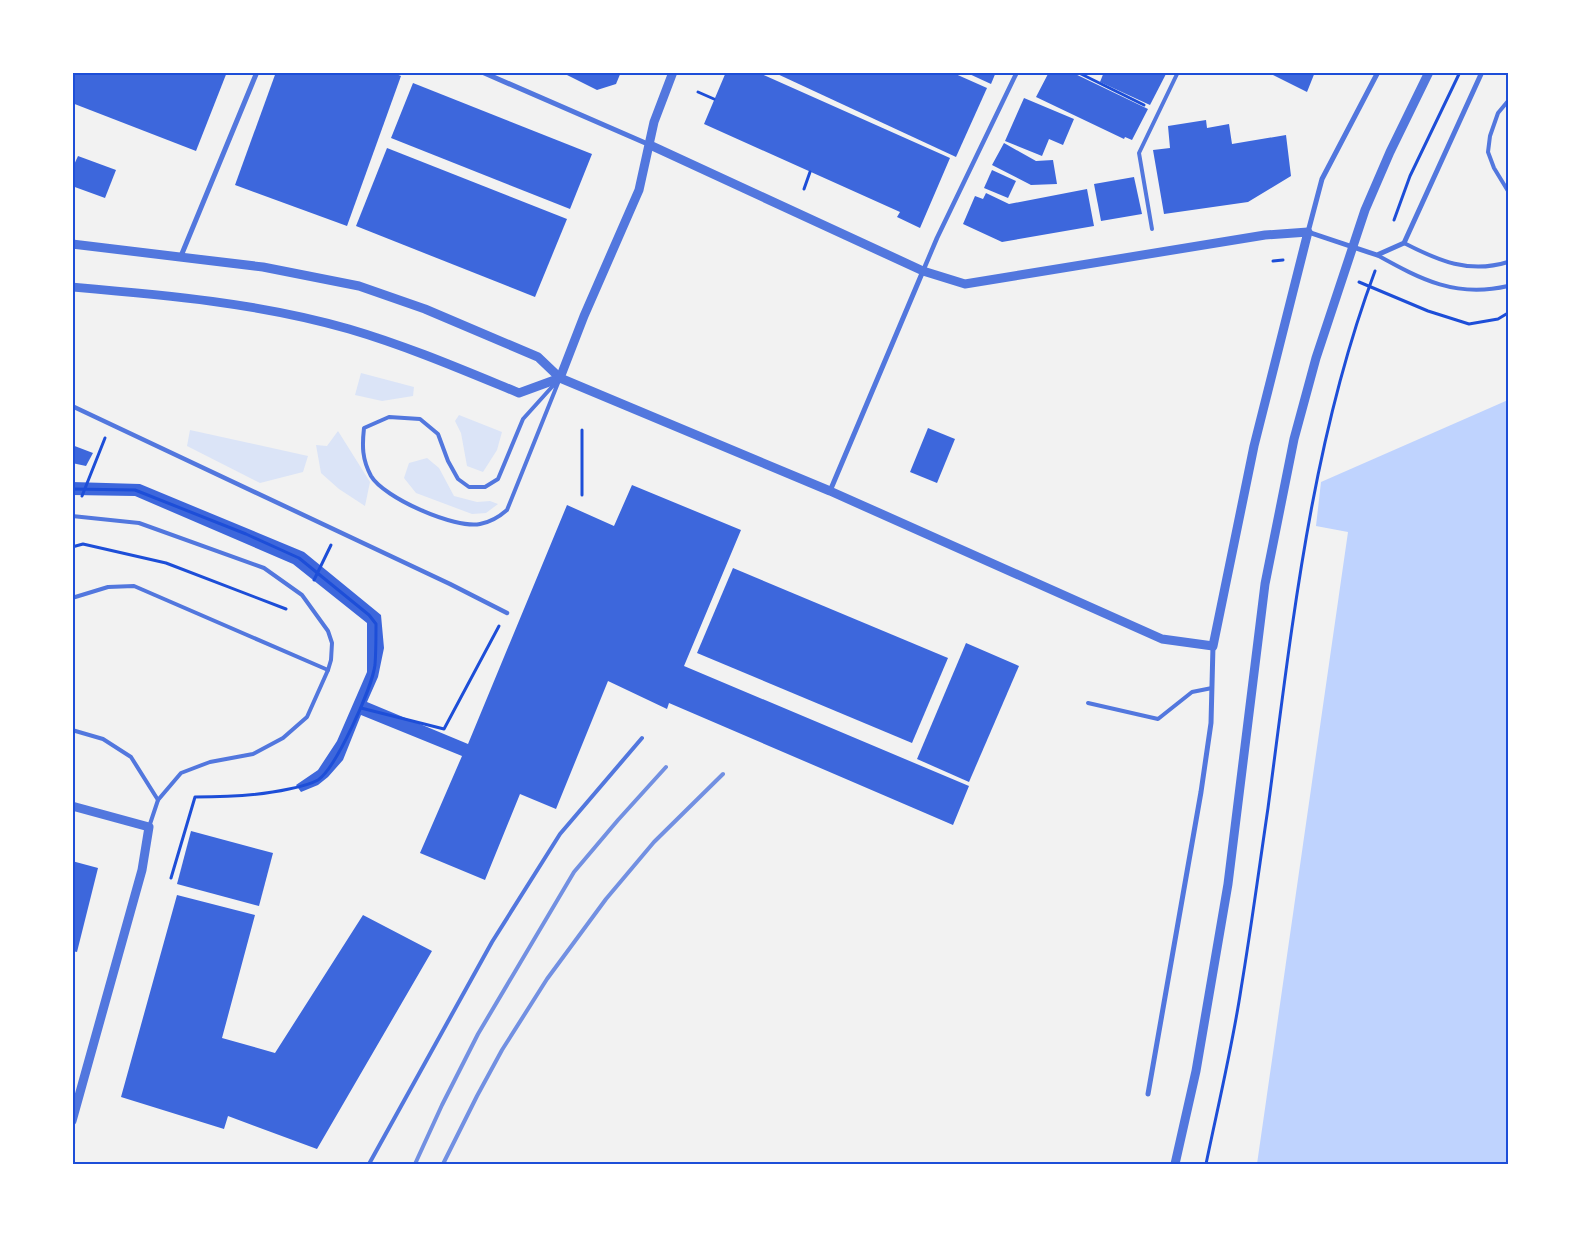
<svg xmlns="http://www.w3.org/2000/svg" width="1581" height="1237" font-family="Mulish,sans-serif">
<style>
.green{fill:#dbe4f7}
.water{fill:#bfd3fe}
.building{fill:#3d67dc}
.lines{fill:none;stroke-linecap:round;stroke-linejoin:round}
.path{stroke:#1d4ed8;stroke-width:3}
.service{stroke:#5277de;stroke-width:4}
.pedestrian{stroke:#5277de;stroke-width:4.5}
.minor{stroke:#5277de;stroke-width:5}
.tertiary{stroke:#5277de;stroke-width:9}
.rail{stroke:#7290e2;stroke-width:4}
.neatline{fill:none;stroke:#1d4ed8;stroke-width:2}
</style>
<rect width="100%" height="100%" fill="#f2f2f2"/>
<g class="green">
<path d="M361,373L414,387L413,396L382,401L355,395Z"/>
<path d="M459,415L502,432L497,450L483,472L467,466L461,433L455,421Z"/>
<path d="M190,430L308,456L303,472L260,483L187,446Z"/>
<path d="M338,431L370,482L365,506L339,489L321,473L316,445L327,446Z"/>
<path d="M427,458L439,468L454,496L477,502L490,501L498,504L486,513L472,514L416,493L404,478L409,463Z"/>
</g>
<path class="water" d="M1508,400V1164H1257L1348,532L1316,526L1321,482Z"/>
<g class="building">
<path d="M72,72H227L196,151L72,103Z"/>
<path d="M276,72H391L401,76L347,226L235,185Z"/>
<path d="M561,72H621L616,84L597,90Z"/>
<path d="M726,72H757L950,158L920,228L897,217L900,212L704,124Z"/>
<path d="M773,72H951L987,88L956,157Z"/>
<path d="M965,72H996L991,84Z"/>
<path d="M1049,72H1071L1148,109L1132,140L1125,137L1124,139L1036,97Z"/>
<path d="M1104,72H1167L1150,105L1100,82Z"/>
<path d="M1267,72H1315L1307,92Z"/>
<path d="M413,83L592,154L570,209L391,138Z"/>
<path d="M1024,98L1074,119L1063,145L1049,139L1042,156L1005,141Z"/>
<path d="M1206,120L1207,128L1229,124L1232,144L1286,135L1291,176L1248,202L1164,214L1153,150L1170,148L1168,126Z"/>
<path d="M1004,143L1036,161L1053,160L1057,184L1031,185L992,165Z"/>
<path d="M387,148L567,219L535,297L356,226Z"/>
<path d="M78,156L116,170L105,198L72,186V169Z"/>
<path d="M992,170L1016,181L1008,198L984,188Z"/>
<path d="M1134,177L1142,214L1101,221L1094,184Z"/>
<path d="M1087,189L1094,226L1002,242L963,224L975,196L983,199L986,193L1009,204Z"/>
<path d="M928,428L955,439L937,483L910,472Z"/>
<path d="M72,445L93,453L86,466L72,463Z"/>
<path d="M72,482L140,484L304,552L381,615L384,648L378,677L367,702L468,744L567,505L614,526L632,485L741,530L684,666L969,786L953,825L669,703L667,709L608,681L556,809L520,794L485,880L420,853L462,756L361,715L343,760L328,777L318,785L301,792L296,785L318,770L337,741L367,672V623L293,564L135,496L72,495Z"/>
<path d="M733,568L948,658L912,743L697,653Z"/>
<path d="M966,643L1019,666L969,782L917,759Z"/>
<path d="M191,831L273,853L259,906L177,884Z"/>
<path d="M72,861L98,868L77,952L72,951Z"/>
<path d="M177,895L255,915L222,1038L275,1053L363,915L432,951L317,1149L228,1116L224,1129L121,1097Z"/>
</g>
<g class="lines">
<g class="path">
<path d="M1077,72L1144,105"/>
<path d="M698,92L714,99"/>
<path d="M804,189L810,172"/>
<path d="M1394,220L1410,176L1460,72"/>
<path d="M1273,261L1283,260"/>
<path d="M1359,282L1428,311L1469,324L1498,319L1508,313"/>
<path d="M582,430V495"/>
<path d="M72,489L135,490L246,534L299,558L369,615L376,624C376,637 376,652 375,665C372,688 336,768 318,780C309,785 299,787 289,789C258,796 227,797 195,797L171,878"/>
<path d="M82,496L105,438"/>
<path d="M72,547L83,544L166,563L286,609"/>
<path d="M314,580L331,545"/>
<path d="M361,708L444,729L499,626"/>
<path d="M1206,1164C1218,1106 1232,1048 1241,989C1251,929 1259,869 1268,808C1292,627 1311,442 1375,271"/>
</g>
<g class="service">
<path d="M1508,101L1498,113L1490,136L1488,152L1494,168L1508,191"/>
<path d="M1152,229L1139,153L1178,72"/>
<path d="M1404,243C1439,261 1469,274 1508,262"/>
<path d="M1377,255C1422,280 1456,298 1508,286"/>
<path d="M560,378L507,510C499,517 491,522 480,524C455,529 384,498 371,476C362,459 362,446 364,428L389,417L420,419L438,434L448,461L458,479L469,487H485L498,479L523,419Z"/>
<path d="M72,516L139,523L264,568L302,595L328,631L332,643L331,660L328,670L307,717L283,738L253,754L210,762L181,773L158,800L149,827"/>
<path d="M72,598L108,587L134,586L328,670"/>
<path d="M1088,703L1158,719L1192,692L1212,688"/>
<path d="M72,730L103,739L131,757L158,800"/>
<path d="M369,1164L492,942L560,834L642,738"/>
</g>
<g class="pedestrian">
<path d="M923,271L937,238L1017,72"/>
<path d="M72,406L450,584L507,613"/>
</g>
<g class="minor">
<path d="M482,72L650,145"/>
<path d="M1378,72L1322,179L1308,232L1377,255L1404,243L1482,72"/>
<path d="M181,256L257,72"/>
<path d="M830,491L923,271"/>
<path d="M1148,1094L1201,792L1211,723L1213,646"/>
</g>
<g class="tertiary">
<path d="M72,244L263,267L359,286L425,309L538,357L560,378L830,491L1162,639L1213,646L1254,446L1308,232L1265,235L965,284L923,271L650,145"/>
<path d="M72,287C165,295 259,303 349,329C407,346 463,370 519,393L560,378"/>
<path d="M560,378L584,316L639,190L654,122L673,72"/>
<path d="M72,806L149,827L142,870L72,1121"/>
<path d="M1175,1164L1196,1071L1228,884L1265,584L1294,439L1316,358L1365,210L1390,152L1429,72"/>
</g>
<g class="rail">
<path d="M415,1164L442,1105L478,1034L574,872L618,820L666,767"/>
<path d="M443,1164L477,1096L502,1050L547,979L606,899L654,842L723,774"/>
</g>
</g>
<rect width="1581" height="1237" fill="none" stroke="#ffffff" stroke-width="148"/>
<rect x="74" y="74" width="1433" height="1089" class="neatline"/>
</svg>
